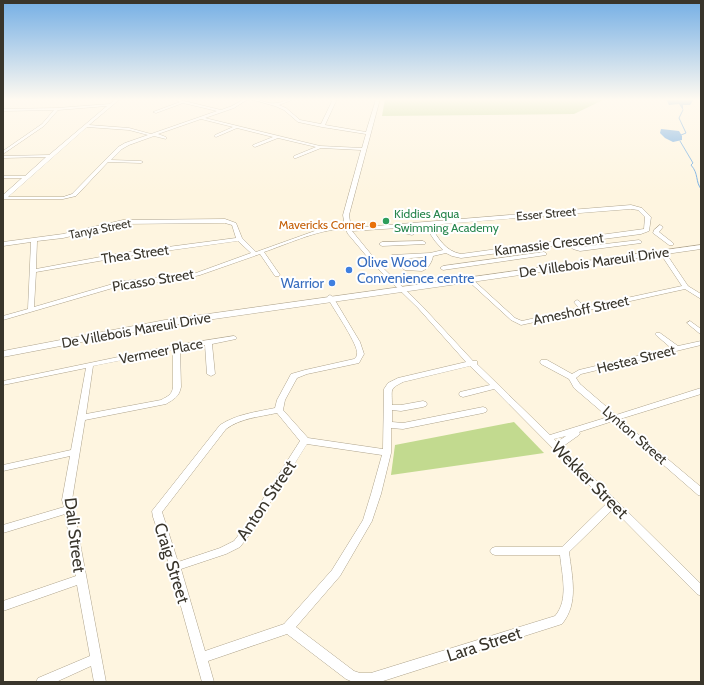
<svg xmlns="http://www.w3.org/2000/svg" width="704" height="685" font-family="Cabin,sans-serif">
<style>
.green{fill:#c2da8f}
.water{fill:#69a7e1}
.lines{fill:none;stroke-linecap:round;stroke-linejoin:round}
.stream{stroke:#69a7e1;stroke-width:1}
.minor-casing{stroke:#afa48d;stroke-width:1}
.major-casing{stroke:#afa48d;stroke-width:1}
.minor{fill:#fff;fill-rule:evenodd}
.major{fill:#fff;fill-rule:evenodd}
.leisure-dot{fill:#2e9e5b;stroke:#fff;stroke-width:1.5}
.food-dot{fill:#e8710a;stroke:#fff;stroke-width:1.5}
.shop-dot{fill:#3f7fe0;stroke:#fff;stroke-width:1.5}
.labels{text-anchor:middle;stroke-width:4;stroke-linejoin:round;paint-order:stroke}
.far-leisure-label{font-size:12px;fill:#27864d;stroke:#fff;text-anchor:start}
.far-street-label{font-size:12px;fill:#39352b;stroke:#fff}
.far-food-label{font-size:12px;fill:#c56008;stroke:#fff;text-anchor:end}
.street-label{font-size:14px;fill:#39352b;stroke:#fff}
.shop-label{font-size:14px;fill:#366cbe;stroke:#fff;text-anchor:start}
.near-street-label{font-size:17px;fill:#39352b;stroke:#fff}
</style>
<rect width="100%" height="100%" fill="#fef5e0"/>
<g class="green">
<path d="M385,99H605L574,114L382,116Z"/>
<path d="M514,422L544,453L391,475L395,445Z"/>
</g>
<g class="water">
<path d="M666,99H694L690,105H683V110L679,104L669,105Z"/>
<path d="M661,129L679,131L682,136V140L673,142L665,138L660,133Z"/>
</g>
<g class="lines">
<g class="stream">
<path d="M681,135L686,133L679,118L683,110"/>
<path d="M680,141L693,163L691,165C699,174 695,181 701,189"/>
</g>
<defs>
<g id="minor">
<path d="M116,99H120L89,125L129,128L151,134L217,111L183,103L156,113L153,112L180,102L174,99H178L184,101L221,110L232,106L244,99H248L234,108L205,118L320,146L362,148L366,134L322,127L298,122L284,110L275,106L250,99C259,98 268,105 276,103C282,103 286,99 293,99L292,100L279,105L286,108L300,120L321,124L333,99H337L325,125L366,132L376,99H380L349,215L351,228L631,205L642,208L651,217L649,231L641,234L573,243L577,247H580L639,240L642,242L641,243L580,251L573,249L567,244L461,258L452,256L446,253L433,256C432,262 428,269 422,271L405,270L402,268L405,266L420,267L426,261L427,257L392,259L389,257L392,255L430,253L443,250L435,241L425,226L403,227L404,230L414,232V234L412,235L400,232L398,228L352,231L379,264L422,306L473,361H477V364L550,435L608,417L574,388L569,379L541,364L540,362L541,360H547L572,374L579,370L671,348L656,335L655,334L656,333H660L678,346L701,341V345L581,374L576,378L580,384L616,415L701,388V394L620,419L701,487V496L698,495L613,421L579,432L580,433L579,435L562,447L701,584V596L697,594L613,509L569,552C572,577 579,603 562,624L380,682H353L346,679L287,634L208,661L214,682H202L170,567L153,517L152,511L220,425C237,414 256,412 275,408L277,400L291,374L305,370L354,359C355,358 357,357 357,354C359,346 335,311 330,302L327,297L328,296L330,295L333,297L360,342L364,354L359,363L307,374L297,378L285,400L283,410L308,438L383,449L384,389L388,383L398,378L466,362L418,308L375,266L348,234L346,230C326,226 285,245 264,252L280,275L279,276H275L260,254L200,275L179,280L123,285L3,320V316L28,309L31,242L3,246V242L63,234L123,220L225,219L236,223L242,238L256,252L323,228L345,227L343,215L361,150L321,148L296,158H294V156L316,147L278,138L255,147L253,146V145L273,137L237,128L216,137L214,136L215,135L233,127L201,119L158,134L166,137V139L154,136L129,145L122,149L111,160L141,161L143,162L141,163L108,162L76,196L63,199H3V195L22,178H3V176H25L46,157L3,158V156L49,155L107,106L58,110L44,126L3,154V151L42,124L54,110L3,111V109L57,108L110,104ZM87,127L129,130L148,135L125,143L118,147L72,194L63,197H8ZM631,209L638,210L645,217L644,229L461,254C445,251 438,238 430,225ZM225,223L232,225L236,238L122,253L36,269L37,241L63,238L123,224ZM238,241L251,253L196,273L179,276L123,281L34,307L36,272L122,257ZM470,366L490,385L460,392L459,394L460,396L463,397L494,389L607,503L562,547H495L492,548L490,551L492,554L495,555H560C562,575 569,600 555,616L371,673H360L354,671L296,627L340,576L372,521L381,494L391,453V428L403,429L483,413L486,412L487,410L486,408L483,407L403,423L392,422V410L401,411L423,407L426,406L427,404L426,402L423,401L401,405H392C392,389 389,389 403,382ZM277,413L300,441L247,524L234,541L220,548L178,562L162,512L226,429C241,418 259,417 277,413ZM566,436L557,442L554,439ZM307,444L382,455L371,494L363,520L332,570L284,624L205,651L181,569L226,554L240,547L253,530Z"/>
<path d="M660,225L663,227L659,232L673,243V245H669L653,233L654,230Z"/>
<path d="M423,241L426,243L425,244L382,246L379,244L382,242Z"/>
<path d="M663,251L665,252L688,286L701,294V299L685,289L521,325L511,320L465,278L466,277H470L515,318L522,321L579,308L574,302L577,300L579,301L585,307L682,286L660,253Z"/>
<path d="M544,252L546,253V255L443,270L440,268L443,266Z"/>
<path d="M690,321L701,329V334L699,333L688,324L687,323Z"/>
<path d="M234,336L236,337L237,338L236,339L212,344L215,374L211,376L207,374L205,345L180,349L181,387C179,397 174,399 166,404L85,420L72,500L106,682H94L91,666L56,682H36L38,678L90,656L77,585L3,611V601L76,576L65,514L3,533V525L64,507L62,500L70,456L3,471V465L71,450L86,368L3,385V381L176,345ZM173,350V387C172,395 168,396 161,400L86,414L93,366Z"/>
</g>
<path id="major" d="M701,245V249L165,326L3,357V351L165,320Z"/>
</defs>
<use href="#minor" class="minor-casing"/>
<use href="#major" class="major-casing"/>
<use href="#minor" class="minor"/>
<use href="#major" class="major"/>
</g>
<linearGradient id="sky" x2="0" y2="1"><stop stop-color="#75afe5"/><stop offset="0.51" stop-color="#fffaf1"/><stop offset="1" stop-color="#fffaf1" stop-opacity="0"/></linearGradient>
<rect width="704" height="195" fill="url(#sky)"/>
<circle class="leisure-dot" cx="386" cy="221" r="4"/>
<circle class="food-dot" cx="373" cy="225" r="4"/>
<g class="shop-dot">
<circle cx="349" cy="270" r="4"/>
<circle cx="332" cy="283" r="4"/>
</g>
<g class="labels">
<g class="far-leisure-label">
<text x="394" y="218">Kiddies Aqua<tspan x="394" dy="14">Swimming Academy</tspan></text>
</g>
<g class="far-street-label">
<text transform="translate(546 214) rotate(-5)" y="4">Esser Street</text>
<text transform="translate(100 229) rotate(-11)" y="4">Tanya Street</text>
</g>
<g class="far-food-label">
<text x="365" y="229">Mavericks Corner</text>
</g>
<g class="street-label">
<text transform="translate(549 244) rotate(-7)" y="5">Kamassie Crescent</text>
<text transform="translate(135 254) rotate(-8)" y="5">Thea Street</text>
<text transform="translate(594 262) rotate(-8)" y="5">De Villebois Mareuil Drive</text>
<text transform="translate(153 280) rotate(-9)" y="5">Picasso Street</text>
<text transform="translate(581 310) rotate(-12)" y="5">Ameshoff Street</text>
<text transform="translate(136 330) rotate(-10)" y="5">De Villebois Mareuil Drive</text>
<text transform="translate(161 351) rotate(-11)" y="5">Vermeer Place</text>
<text transform="translate(636 359) rotate(-14)" y="5">Hestea Street</text>
<text transform="translate(635 435) rotate(41)" y="5">Lynton Street</text>
</g>
<g class="shop-label">
<text x="357" y="267">Olive Wood<tspan x="357" dy="16">Convenience centre</tspan></text>
<text x="324" y="288" text-anchor="end">Warrior</text>
</g>
<g class="near-street-label">
<text transform="translate(590 480) rotate(45)" y="6">Wekker Street</text>
<text transform="translate(266 500) rotate(-56)" y="6">Anton Street</text>
<text transform="translate(75 535) rotate(83)" y="6">Dali Street</text>
<text transform="translate(172 563) rotate(73)" y="6">Craig Street</text>
<text transform="translate(484 644) rotate(-18)" y="6">Lara Street</text>
</g>
</g>
<rect width="704" height="685" fill="none" stroke="#39352b" stroke-width="8"/>
</svg>
